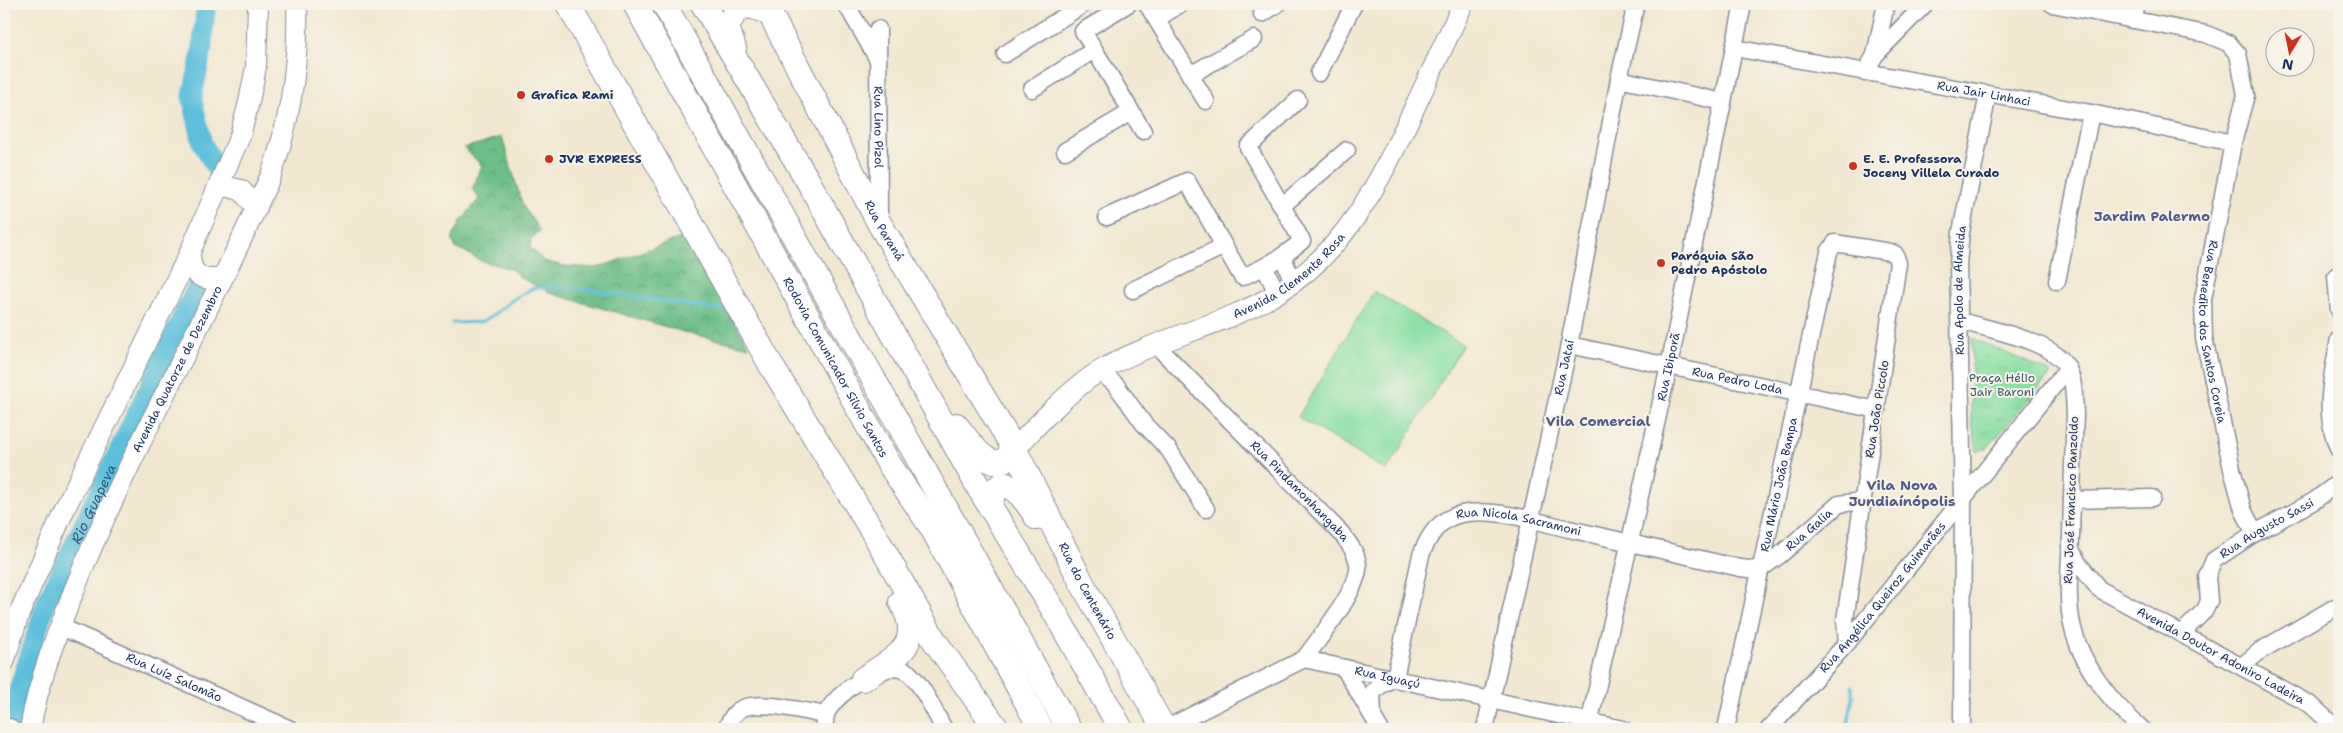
<svg xmlns="http://www.w3.org/2000/svg" width="2343" height="733" font-family="'Shantell Sans',sans-serif">
<style>
.forest{fill:url(#forest-crowns);stroke:#447674}
.park{fill:url(#park-tufts);stroke:#518780}
.garden{fill:#87dfa3;stroke:#518780}
.lines{fill:none;stroke-linecap:round;stroke-linejoin:round}
.stream{stroke:#5cbfdb;stroke-width:3}
.river{stroke:#5cbfdb;stroke-width:20}
.minor-casing{stroke:#868c98;stroke-width:19}
.major-casing{stroke:#868c98;stroke-width:22}
.highway-casing{stroke:#868c98;stroke-width:26}
.minor{stroke:#fff;stroke-width:16}
.major{stroke:#fff;stroke-width:20}
.highway{stroke:#fff;stroke-width:24}
.poi-dot{fill:#c8321e;stroke:#f7f3e8;stroke-width:2}
.labels{text-anchor:middle;stroke-width:4;stroke-linejoin:round;paint-order:stroke}
.street-label{font-size:12px;fill:#1b2f5e;stroke:#f7f3e8}
.poi-label{font-size:12px;font-weight:bold;fill:#1b2f5e;stroke:#f7f3e8;text-anchor:start}
.park-label{font-size:12px;fill:#365b6f;stroke:#f7f3e8}
.neighbourhood-label{font-size:14px;font-weight:bold;fill:#555b88;stroke:#f7f3e8}
.water-label{font-size:14px;font-style:italic;fill:#2e5a84;stroke:#f7f3e8}
</style>
<defs>
<pattern id="forest-crowns" width="20" height="18" patternUnits="userSpaceOnUse" patternTransform="scale(1.25)"><rect width="20" height="18" fill="#6dbe89"/><path d="M2 6a3 3 0 1 1 6 0M12 15a3 3 0 1 1 6 0" fill="none" stroke="#599b73"/></pattern>
<pattern id="park-tufts" width="24" height="20" patternUnits="userSpaceOnUse" patternTransform="scale(1.25)"><rect width="24" height="20" fill="#87dfa3"/><path d="M3 7l-1-3M5 7V3M7 7l1-3M15 17l-1-3M17 17v-4M19 17l1-3" fill="none" stroke="#74c08f"/></pattern>
</defs>
<rect width="100%" height="100%" fill="#f7f3e8"/>
<filter id="ink" filterUnits="userSpaceOnUse"><feTurbulence type="fractalNoise" baseFrequency=".02" numOctaves="2"/><feDisplacementMap in="SourceGraphic" scale="10" xChannelSelector="R" yChannelSelector="G"/><feConvolveMatrix kernelMatrix="1 2 1 2 8 2 1 2 1" color-interpolation-filters="sRGB"/></filter>
<filter id="wash" filterUnits="userSpaceOnUse"><feTurbulence type="fractalNoise" baseFrequency=".0096" numOctaves="4" result="noise"/><feDisplacementMap in="SourceGraphic" scale="20" xChannelSelector="R" yChannelSelector="G"/><feGaussianBlur stdDeviation="1.12" result="paint"/><feColorMatrix in="noise" values="0 0 0 0 0 0 0 0 0 0 0 0 0 0 0 0 0 1.4 0 .05"/><feComposite in="paint" operator="in"/></filter>
<g filter="url(#wash)">
<rect width="100%" height="100%" fill="#f2e8d1"/>
<path class="forest" d="M502,137L523,206L540,231L531,239L530,247L544,261L563,266L597,268L686,236L749,347L687,333L553,294L523,279L511,269L481,261L462,250L456,249L452,239L461,221L479,199L472,189L482,166L464,148Z"/>
<path class="park" d="M1972,338L2052,373L1988,447L1977,452L1971,416Z"/>
<path class="garden" d="M1374,291L1463,345L1387,471L1298,417Z"/>
<g class="lines">
<g class="stream">
<path d="M185,313H196"/>
<path d="M452,323L482,322L495,314L512,300L533,288L570,287L714,309L729,308"/>
<path d="M1847,729L1853,697L1852,686"/>
</g>
<g class="river">
<path d="M206,4L202,50L192,98L202,142L215,167"/>
<path id="s1" d="M11,729L15,701L46,603L197,287"/>
</g>
</g>
</g>
<g filter="url(#ink)">
<g class="lines">
<defs>
<g id="minor">
<path d="M846,4L877,58"/>
<path d="M1128,4L1083,31L1143,131"/>
<path d="M1147,4L1206,101"/>
<path id="s2" d="M2052,4L2206,34L2228,43L2238,54L2246,95L2233,143L2203,299L2204,338L2232,469L2243,510L2255,533"/>
<path d="M1262,14L1277,4"/>
<path d="M1157,19L1180,4"/>
<path d="M2132,20L2136,4"/>
<path id="s3" d="M878,29L879,218"/>
<path id="s4" d="M1734,48L2091,113L2233,143"/>
<path d="M1005,54L1084,4"/>
<path d="M1875,55L1925,4"/>
<path d="M1319,73L1354,4"/>
<path d="M1865,73L1875,55L1886,4"/>
<path d="M1190,75L1254,39"/>
<path d="M1619,79L1723,102"/>
<path d="M1032,89L1094,50"/>
<path d="M1065,151L1131,112"/>
<path d="M1283,205L1347,150"/>
<path d="M1107,217L1187,181L1242,277C1265,268 1283,257 1302,241L1248,147L1298,100"/>
<path d="M1283,257L1293,282"/>
<path d="M1265,268L1277,293"/>
<path d="M2336,276L2339,310"/>
<path d="M2057,281L2091,113"/>
<path d="M1133,290L1224,246"/>
<path d="M1960,321C1987,329 2056,341 2068,369C2075,383 2074,400 2075,415C2073,456 2072,496 2071,537C2070,562 2067,587 2070,612C2075,658 2108,700 2142,729"/>
<path d="M2339,339C2332,378 2322,413 2339,450"/>
<path id="s5" d="M1156,345L1342,534C1349,544 1357,553 1358,565C1361,587 1318,640 1304,659"/>
<path id="s6" d="M1569,345L1877,410"/>
<path d="M1099,371L1116,385L1144,424L1169,450L1206,509"/>
<path d="M2072,500L2152,498"/>
<path id="s7" d="M2070,547L2078,563L2099,589L2311,705L2337,729"/>
<path id="s8" d="M59,626L290,729"/>
<path id="s9" d="M2181,634L2205,610L2209,601L2207,576L2214,560L2255,533L2314,501L2339,482"/>
<path d="M2242,666L2260,651L2339,605"/>
<path d="M1344,668L1380,729"/>
<path id="s10" d="M1373,716L1372,693L1382,684L1395,678L1421,555C1429,535 1439,519 1461,514C1492,507 1539,522 1569,529C1626,542 1683,555 1740,568L1759,570L1780,555L1839,504L1863,501"/>
<path d="M726,729C729,722 733,714 739,710C756,698 805,712 826,715"/>
<path d="M824,729C825,725 825,718 826,714C836,693 883,658 906,671C920,679 936,715 944,729"/>
<path id="s11" d="M1165,729L1304,659L1623,729"/>
<path id="s12" d="M1485,729L1569,345L1619,79L1636,4"/>
<path id="s13" d="M1588,729L1669,366L1743,4"/>
<path id="s14" d="M1726,729L1829,252L1835,243L1890,252L1895,254L1898,263L1845,620L1847,643"/>
<path id="s15" d="M1769,729L1847,643L2068,368"/>
<path id="s16" d="M1962,729L1963,500L1958,264L1961,232L1988,94"/>
</g>
<g id="major">
<path d="M219,185L241,190L257,208"/>
<path d="M190,252C190,274 200,282 222,278"/>
<path id="s17" d="M1015,450C1034,427 1074,386 1100,371C1155,338 1221,327 1276,294C1345,252 1379,183 1412,113C1429,76 1446,40 1463,4"/>
<path d="M4,662L19,614L66,506L190,252L240,136L249,102L256,67L258,4"/>
<path d="M4,729H9"/>
<path id="s18" d="M30,729C40,673 62,621 83,568C139,434 213,308 271,175C291,119 299,63 297,4"/>
</g>
<g id="highway">
<path d="M568,4L772,367L876,537L934,640L997,729"/>
<path id="s19" d="M635,4L889,464L932,528L1041,729"/>
<path d="M664,4L1069,729"/>
<path d="M703,4L808,181L980,490L1054,611L1121,729"/>
<path id="s20" d="M765,4L879,223L1015,450L1083,585L1164,729"/>
<path d="M734,48L727,27C739,2 746,3 770,13"/>
<path d="M956,425C965,436 986,469 1002,461C1006,459 1011,454 1015,450"/>
<path d="M990,506L994,490L1003,484C1018,488 1029,505 1037,518"/>
<path d="M863,679C896,657 926,645 901,602"/>
</g>
</defs>
<use href="#minor" class="minor-casing"/>
<use href="#major" class="major-casing"/>
<use href="#highway" class="highway-casing"/>
<use href="#minor" class="minor"/>
<use href="#major" class="major"/>
<use href="#highway" class="highway"/>
</g>
</g>
<g class="poi-dot">
<circle cx="521" cy="95" r="5"/>
<circle cx="549" cy="159" r="5"/>
<circle cx="1853" cy="166" r="5"/>
<circle cx="1661" cy="263" r="5"/>
</g>
<g class="labels">
<g class="street-label">
<text dy="4" stroke="none"><textPath href="#s4" startOffset="254">Rua Jair Linhaci</textPath></text>
<text dy="4" stroke="none"><textPath href="#s3" startOffset="98">Rua Lino Pizol</textPath></text>
<text dy="4" stroke="none"><textPath href="#s20" startOffset="256">Rua Paraná</textPath></text>
<text dy="4" stroke="none"><textPath href="#s17" startOffset="330">Avenida Clemente Rosa</textPath></text>
<text dy="4" stroke="none"><textPath href="#s16" startOffset="439">Rua Apolo de Almeida</textPath></text>
<text dy="4" stroke="none"><textPath href="#s2" startOffset="479">Rua Benedito dos Santos Coreia</textPath></text>
<text dy="4" stroke="none"><textPath href="#s12" startOffset="370">Rua Jataí</textPath></text>
<text dy="4" stroke="none"><textPath href="#s13" startOffset="371">Rua Ibiporã</textPath></text>
<text dy="4" stroke="none"><textPath href="#s19" startOffset="415">Rodovia Comunicador Silvio Santos</textPath></text>
<text dy="4" stroke="none"><textPath href="#s18" startOffset="390">Avenida Quatorze de Dezembro</textPath></text>
<text dy="4" stroke="none"><textPath href="#s6" startOffset="172">Rua Pedro Loda</textPath></text>
<text transform="translate(1877 409) rotate(-81)" y="4">Rua João Piccolo</text>
<text dy="4" stroke="none"><textPath href="#s14" startOffset="250">Rua Mário João Bampa</textPath></text>
<text dy="4" stroke="none"><textPath href="#s5" startOffset="205">Rua Pindamonhangaba</textPath></text>
<text transform="translate(2071 500) rotate(-88)" y="4">Rua José Francisco Panzoldo</text>
<text dy="4" stroke="none"><textPath href="#s10" startOffset="295">Rua Nicola Sacramoni</textPath></text>
<text dy="4" stroke="none"><textPath href="#s9" startOffset="148">Rua Augusto Sassi</textPath></text>
<text dy="4" stroke="none"><textPath href="#s10" startOffset="605">Rua Galia</textPath></text>
<text dy="4" stroke="none"><textPath href="#s20" startOffset="670">Rua do Centenário</textPath></text>
<text dy="4" stroke="none"><textPath href="#s15" startOffset="174">Rua Angélica Queiroz Guimarães</textPath></text>
<text dy="4" stroke="none"><textPath href="#s7" startOffset="190">Avenida Doutor Adoniro Ladeira</textPath></text>
<text dy="4" stroke="none"><textPath href="#s11" startOffset="241">Rua Iguaçú</textPath></text>
<text dy="4" stroke="none"><textPath href="#s8" startOffset="126">Rua Luíz Salomão</textPath></text>
</g>
<g class="poi-label">
<text x="531" y="99">Grafica Rami</text>
<text x="559" y="163">JVR EXPRESS</text>
<text x="1863" y="163">E. E. Professora<tspan x="1863" dy="14">Joceny Villela Curado</tspan></text>
<text x="1671" y="260">Paróquia São<tspan x="1671" dy="14">Pedro Apóstolo</tspan></text>
</g>
<g class="park-label">
<text x="2002" y="382">Praça Hélio<tspan x="2002" dy="14">Jair Baroni</tspan></text>
</g>
<g class="neighbourhood-label">
<text x="2152" y="221">Jardim Palermo</text>
<text x="1598" y="426">Vila Comercial</text>
<text x="1902" y="490">Vila Nova<tspan x="1902" dy="16">Jundiaínópolis</tspan></text>
</g>
<g class="water-label">
<text dy="5" stroke="none"><textPath href="#s1" startOffset="241">Rio Guapeva</textPath></text>
</g>
</g>
<rect width="2343" height="733" fill="none" stroke="#f7f3e8" stroke-width="20"/>
<g transform="translate(2290 52) rotate(190)"><circle r="24" fill="#f7f3e8" stroke="#9fa5b1"/>
<path d="M0-4L9 19L0 12L-9 19Z" fill="#c8321e"/>
<text y="-8" font-size="14" font-weight="bold" text-anchor="middle" fill="#1b2f5e">N</text>
</g>
</svg>
